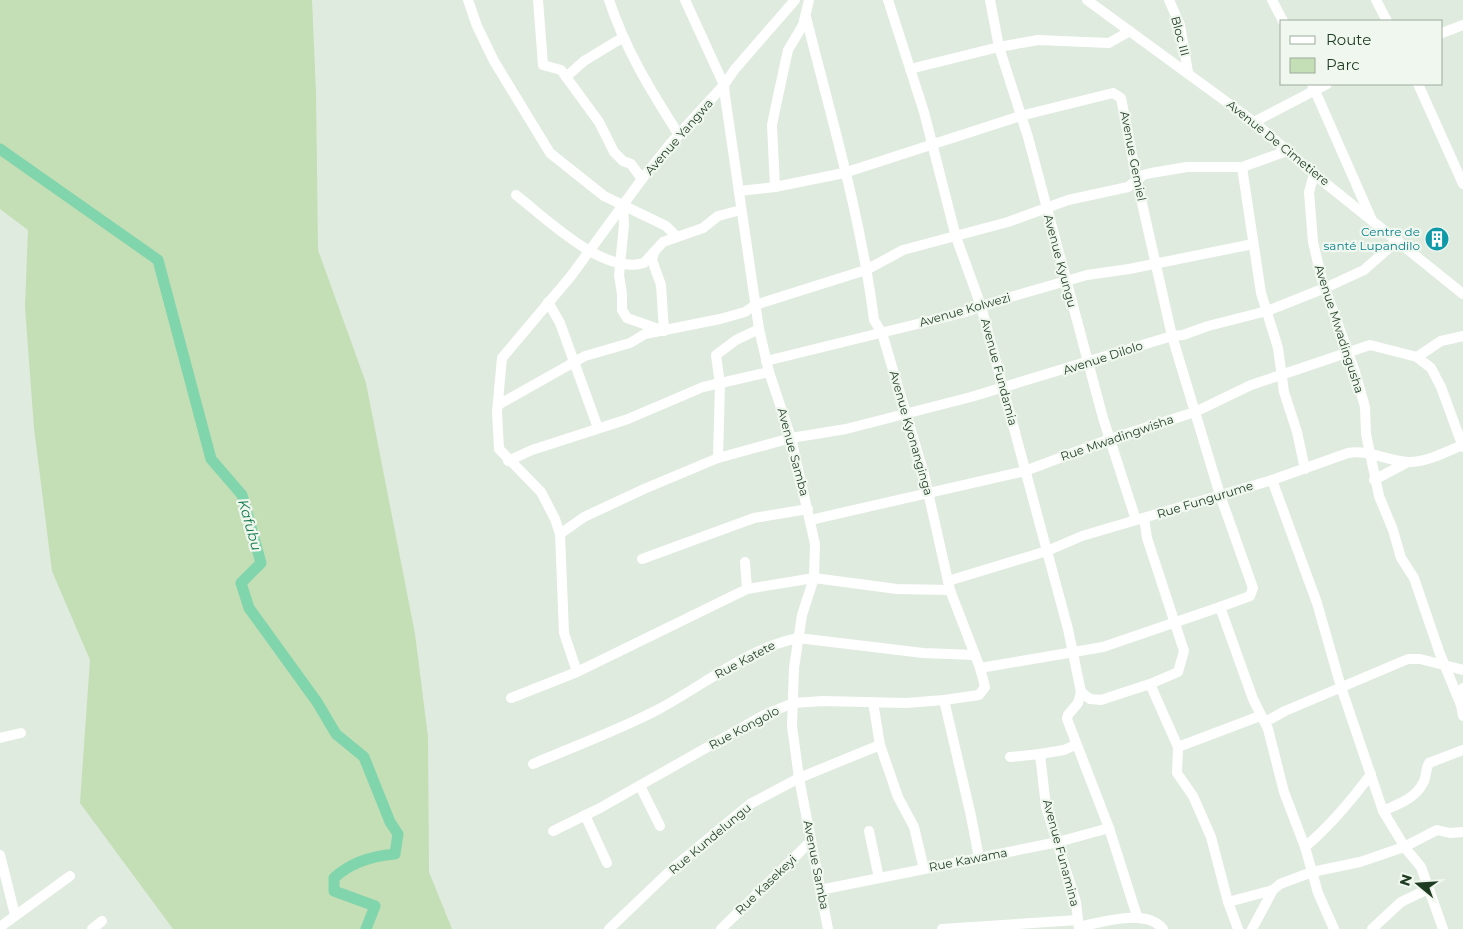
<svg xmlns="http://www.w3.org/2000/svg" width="1463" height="929" font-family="Montserrat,sans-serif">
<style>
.green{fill:#c4deb5}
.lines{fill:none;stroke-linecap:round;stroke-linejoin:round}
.river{stroke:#81d5ad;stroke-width:11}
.minor{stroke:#fff;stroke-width:10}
.labels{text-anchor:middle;stroke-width:4.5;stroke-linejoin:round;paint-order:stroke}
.street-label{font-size:12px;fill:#1e3c21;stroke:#f0f7ef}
.culture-label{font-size:12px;fill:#0d838f;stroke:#f0f7ef;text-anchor:end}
.water-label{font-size:14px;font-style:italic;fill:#157b4c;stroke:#f0f7ef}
</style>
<rect width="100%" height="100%" fill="#dfebde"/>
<path class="green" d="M0,0H312L316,93L318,250L366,383L415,634L428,737L429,872L452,929H173L80,803L90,660L52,571L34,428L25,307L28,230L0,209Z"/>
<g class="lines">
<path class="river" d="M0,149L158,260L211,459L242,495L261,563L241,583L249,608L317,702L336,734L364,757L390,822L398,834L395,854C372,856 351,862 334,878V891L375,906L366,929"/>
<g class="minor">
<path d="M468,0L477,26L494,61L550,153L604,196L666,226L676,236"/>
<path d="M538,0L543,65L561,70L599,122L614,152L623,161L631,164L642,179L670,144L724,85L685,0"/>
<path d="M609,0C625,49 651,91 679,135"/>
<path d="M795,0L735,69L724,85L725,96L759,329L769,372L791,438L815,544L814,578L802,615L794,668L792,726L799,778L828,929"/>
<path d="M888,0L924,112L956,237L981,306L1068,629L1081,692L1078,703L1068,715L1067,719L1109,828"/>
<path d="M990,0L999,47L1028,137L1103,418L1136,520"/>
<path d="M1087,0L1254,122L1314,174L1463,294"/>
<path d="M1169,0L1180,25L1188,72"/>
<path d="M1272,0L1283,21"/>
<path d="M1376,0L1387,21"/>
<path d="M1442,33L1463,25"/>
<path d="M910,69L999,47L1038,40L1109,43L1130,31"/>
<path d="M566,77L584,61L622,38"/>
<path d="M1312,84L1371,218"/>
<path d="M1418,84L1463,184"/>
<path d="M1254,122L1327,84"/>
<path d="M1242,167L1261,293L1278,348L1284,392L1297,432L1305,469"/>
<path d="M1314,174L1309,192L1313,242L1322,280L1355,372L1365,407L1366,434L1379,496L1393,530L1401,558L1414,578L1440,654L1461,705"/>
<path d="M775,187L772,125L775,110L788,50L803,25L809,0"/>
<path d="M739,191L775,187L844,173L1020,116L1113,93L1121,98L1137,181L1172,336L1220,495L1253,588L1250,596L1220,607L1253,699L1268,729L1284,792L1305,847L1318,893L1334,929"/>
<path d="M516,195C547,219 603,275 644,263L663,242L703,228L718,216L741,210"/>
<path d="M623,206L624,225L619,275L622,294V310L627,318L664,331L661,285L652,260L654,252"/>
<path d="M548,302L560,323L598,428"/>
<path d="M1417,357L1441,341L1463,336"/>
<path d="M766,361L962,313L1007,298L1087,275L1129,269L1253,244"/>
<path d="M498,405L585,356L630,343L645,334L720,319L745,312L755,305L866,270L903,250L1008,222L1068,200L1128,187L1143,175L1151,173L1187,167H1242L1287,151"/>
<path d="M718,458L720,384L716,355L736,340L759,329"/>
<path d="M508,461L532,450L628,419L703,387L769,372"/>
<path d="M1272,480L1317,603L1341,687L1383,811L1406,849L1421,867L1443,929"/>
<path d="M1374,480L1408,462"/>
<path d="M1144,518L1147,538L1184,651L1178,672L1150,684"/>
<path d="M810,520L1025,471L1110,439L1195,412L1251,385L1370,345L1417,357L1431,368L1441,387L1463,447"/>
<path d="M560,534L584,517L644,489L718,458L791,438L846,429L971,397L1172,336L1183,335L1208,326L1267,311L1325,288L1364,270L1398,240"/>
<path d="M642,559L754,518L808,509"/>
<path d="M948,581L1047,551L1082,536L1272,480L1348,453C1369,449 1389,462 1410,462C1428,462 1447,451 1463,445"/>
<path d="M747,589L814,578L897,589L950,590"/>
<path d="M980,668L1103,647L1220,607"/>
<path d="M577,672L747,589L745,562"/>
<path d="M1463,688L1461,705L1463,716"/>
<path d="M1081,692L1090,699L1101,700L1150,684L1178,747L1177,773L1193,796L1211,837L1228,902L1238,929"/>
<path d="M511,698L577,672L564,633L560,534L555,519L541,492L499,449L497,412L502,358L571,276L642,179"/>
<path d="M944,700L971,816L979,858"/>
<path d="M873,702L880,745L898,797L914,827L924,869"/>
<path d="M1265,722L1285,711L1408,659H1420L1463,670"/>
<path d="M0,738L21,733"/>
<path d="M1075,745L1064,750L1040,754L1046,807L1076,902L1079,929"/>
<path d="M1178,747L1260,716"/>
<path d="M1010,757L1040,754"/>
<path d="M533,764C575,746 619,730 659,709C704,685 748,648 798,638L923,653L975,655"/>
<path d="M640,786L660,826"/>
<path d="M1383,811C1398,804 1415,799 1423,783C1427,777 1425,770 1429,763L1463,750"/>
<path d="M585,815L607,863"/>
<path d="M553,831L600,808L764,715L793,703L823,701L906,703L944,700L979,695L985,687L980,668L950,590L924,474L882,333L874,320C861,217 831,117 806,17"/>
<path d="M869,831L879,878"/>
<path d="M1305,847C1331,825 1351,801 1371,774"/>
<path d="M0,855L15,915"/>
<path d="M820,890L1058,842L1109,828L1137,916"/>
<path d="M1228,902L1273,890"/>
<path d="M0,927L70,876"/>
<path d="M1079,927C1101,922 1147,908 1163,929"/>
<path d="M92,929L102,921"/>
<path d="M609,929L674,867L750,804L799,778L880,745"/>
<path d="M721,929L811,841"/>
<path d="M942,929L1078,920"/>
<path d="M1252,929L1273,890L1280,884L1312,872L1360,862L1404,847L1437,830L1450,833L1463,832"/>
<path d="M1372,929L1401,902L1428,889"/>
</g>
</g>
<defs>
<symbol id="building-disc" viewBox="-11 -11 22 22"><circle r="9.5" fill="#0f9aa8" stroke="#f0f7ef"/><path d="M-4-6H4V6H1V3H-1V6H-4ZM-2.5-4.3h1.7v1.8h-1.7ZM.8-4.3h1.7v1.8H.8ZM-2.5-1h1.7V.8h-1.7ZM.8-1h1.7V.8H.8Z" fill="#fff"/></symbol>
</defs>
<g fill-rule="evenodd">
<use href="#building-disc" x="1423" y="225" width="28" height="28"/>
</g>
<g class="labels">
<g class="street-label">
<text transform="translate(1180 36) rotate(75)" y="4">Bloc III</text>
<text transform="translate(679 137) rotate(-49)" y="4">Avenue Yangwa</text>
<text transform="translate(1278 143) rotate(39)" y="4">Avenue De Cimetiere</text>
<text transform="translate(1133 156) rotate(79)" y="4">Avenue Gemiel</text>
<text transform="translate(1060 261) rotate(75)" y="4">Avenue Kyungu</text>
<text transform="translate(965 310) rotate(-16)" y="4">Avenue Kolwezi</text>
<text transform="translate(1339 329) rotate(72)" y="4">Avenue Mwadingusha</text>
<text transform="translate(1103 358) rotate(-18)" y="4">Avenue Dilolo</text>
<text transform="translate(999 372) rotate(75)" y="4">Avenue Fundamia</text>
<text transform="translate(911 433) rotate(74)" y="4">Avenue Kyonanginga</text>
<text transform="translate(1117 438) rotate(-19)" y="4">Rue Mwadingwisha</text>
<text transform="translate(793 452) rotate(75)" y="4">Avenue Samba</text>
<text transform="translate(1205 500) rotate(-17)" y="4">Rue Fungurume</text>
<text transform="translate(745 660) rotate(-28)" y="4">Rue Katete</text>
<text transform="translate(744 728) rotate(-28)" y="4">Rue Kongolo</text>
<text transform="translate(710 839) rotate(-40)" y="4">Rue Kundelungu</text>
<text transform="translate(1061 853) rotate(75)" y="4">Avenue Funamina</text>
<text transform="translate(968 860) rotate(-11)" y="4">Rue Kawama</text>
<text transform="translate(816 865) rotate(79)" y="4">Avenue Samba</text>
<text transform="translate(766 885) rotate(-44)" y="4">Rue Kasekeyi</text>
</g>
<g class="culture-label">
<text x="1420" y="236">Centre de<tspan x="1420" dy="14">santé Lupandilo</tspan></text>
</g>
<g class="water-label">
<text transform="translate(250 525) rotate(74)" y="5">Kafubu</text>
</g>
</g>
<rect x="1280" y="20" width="162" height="65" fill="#f0f7ef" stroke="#9cac9d"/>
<rect x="1290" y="36" width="25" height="8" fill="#ffffff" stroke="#9cac9d"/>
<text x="1326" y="45" font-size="15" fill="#1e3c21">Route</text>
<rect x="1290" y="58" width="25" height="15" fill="#c4deb5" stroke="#9cac9d"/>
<text x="1326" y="70" font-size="15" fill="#1e3c21">Parc</text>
<g transform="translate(1418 884) rotate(288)" stroke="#f0f7ef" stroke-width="4" paint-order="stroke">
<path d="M0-4L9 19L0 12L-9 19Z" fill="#1e3c21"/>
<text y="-8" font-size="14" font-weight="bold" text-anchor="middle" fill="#1e3c21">N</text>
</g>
</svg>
